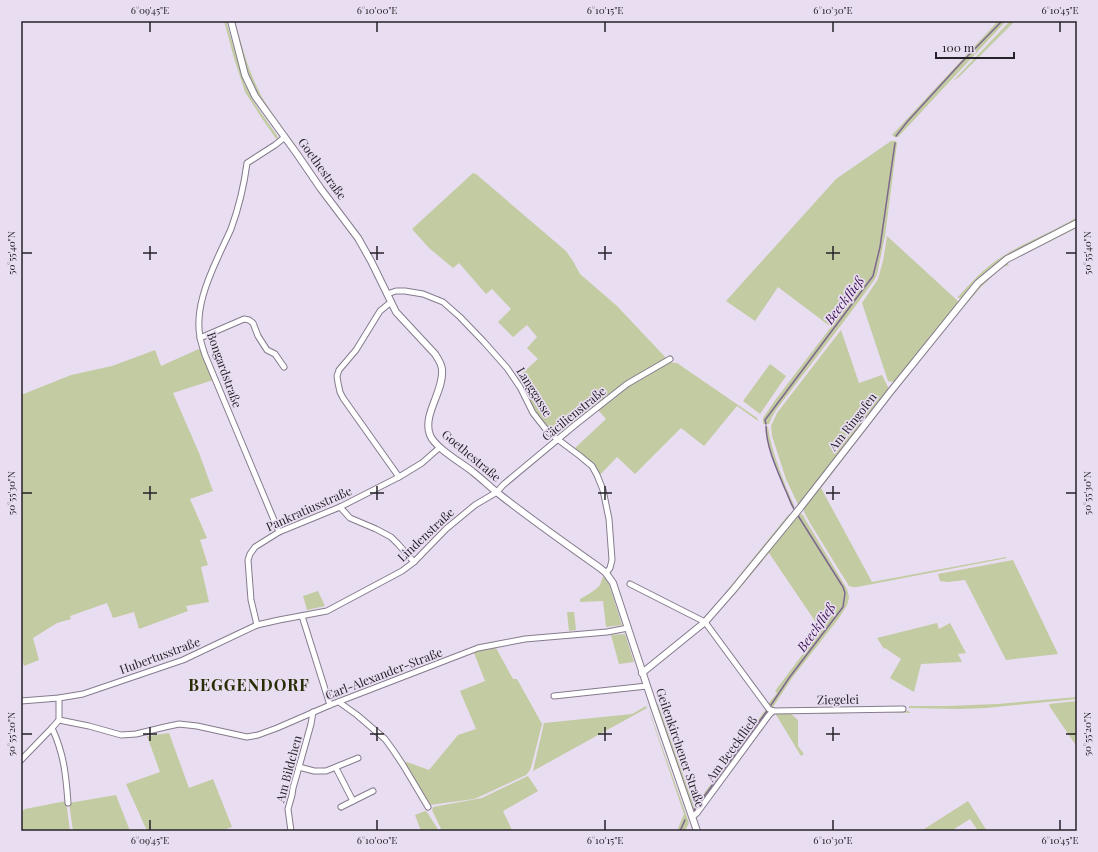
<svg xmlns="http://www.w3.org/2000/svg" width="1098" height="852" font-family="'Playfair Display',serif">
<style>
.green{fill:#c2cba1}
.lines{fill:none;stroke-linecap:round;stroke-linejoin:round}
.stream{stroke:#7e678e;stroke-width:1.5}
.minor-casing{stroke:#857b8d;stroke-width:7}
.tertiary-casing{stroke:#857b8d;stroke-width:8}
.minor{stroke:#fff;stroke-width:5}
.tertiary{stroke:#fff;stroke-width:6}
.ticks{fill:none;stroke:#262229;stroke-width:1.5}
.labels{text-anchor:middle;stroke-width:3.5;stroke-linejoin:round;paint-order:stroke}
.street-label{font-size:12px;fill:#262229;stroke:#e9def1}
.water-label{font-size:13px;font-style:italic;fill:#3e1355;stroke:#e9def1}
.district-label{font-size:16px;font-weight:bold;letter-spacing:1px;fill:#282d05;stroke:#e9def1}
.neatline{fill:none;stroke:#262229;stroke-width:1.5}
.ticks-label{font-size:10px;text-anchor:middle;fill:#262229}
</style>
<rect width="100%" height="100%" fill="#e9def1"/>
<g class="green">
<path d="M224,21H226L244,83L255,104L278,137L277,140L263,120L245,92L234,58Z"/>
<path d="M233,21H235C242,47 249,73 262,97C272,114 284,130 296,146L290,141C278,124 263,106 254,87C244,66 239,43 233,21Z"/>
<path d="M998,21H1006L898,137H895L892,135Z"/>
<path d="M1010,21H1015L959,77L953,81Z"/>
<path d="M891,141H896L897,143L885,236L877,275L873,282L848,316L776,410L772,417L769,424H763V418L776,399L831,327L778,287L755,321L726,301L836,179Z"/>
<path d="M473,173L476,174L566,251L573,261L580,274L617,306L667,359L559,435L542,421L536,412L517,378L538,359L527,348L537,337L527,325L513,337L498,322L511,309L492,289L486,294L459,263L453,268L429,248L412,229Z"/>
<path d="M1077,217V221L1016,251L1007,257L962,298H957C970,284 982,270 997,260C1022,243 1051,233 1077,217Z"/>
<path d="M1077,225V228L1011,261V260Z"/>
<path d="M887,236L959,302L894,382L888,381L862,303L878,279L883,261Z"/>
<path d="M1007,263L1009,265L1002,267L980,288L931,346L904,380L821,488L872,582L1006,557L1007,558L857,587H853L849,586L810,523L804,512V508L898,385L977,288Z"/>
<path d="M841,330L859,383L882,375L889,389L800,504H798L793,494L786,479L772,436L771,426L777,413Z"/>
<path d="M201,348L213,380L173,393L199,453L213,491L190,499L207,538L200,540L208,565L201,567L209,602L186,606L188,611L139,629L134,612L113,618L107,603L70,616L71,619L57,623L33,638L39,660L24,666L21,656V395L71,375L112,366L155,350L161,366Z"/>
<path d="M669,362L677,363L757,418L758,421L737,406L704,446L681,428L635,474L617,457L600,475L594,464L575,448L606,419L598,410L628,386Z"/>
<path d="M770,364L786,376L760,414L743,401Z"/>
<path d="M766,427H768C771,450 785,486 795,507L794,508C790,502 788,495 785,488C777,470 766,446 766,427Z"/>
<path d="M799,513L803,515L805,519L847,589L849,597L848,602L847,605L839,618L792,678L773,707H771L768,704L777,693L775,691L821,630L769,553L736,593L733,596L732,595Z"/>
<path d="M789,514L790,517L727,594L725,593Z"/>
<path d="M1013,560L1058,654L1006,660L965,580L948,582L940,581L938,574Z"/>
<path d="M604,576L609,584L622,625L606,627L603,601L580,602V599C586,596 596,590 600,585C601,582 602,578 604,576Z"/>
<path d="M318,591L325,606L307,610L303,596Z"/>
<path d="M567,612H574L576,630L569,631Z"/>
<path d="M937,623L939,629L950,623L966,653L958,654L962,662L921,664L914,692L890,678L901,659L885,648L884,649L877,638Z"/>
<path d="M625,634L634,662L619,664L611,635Z"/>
<path d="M496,648L513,679H517L542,724L532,764L530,770L526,775L481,796L474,799L430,805L428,804L404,763L407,762L429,770L458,735L476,729L460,691L485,681L474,653L479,651Z"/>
<path d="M1077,697V699L986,708L959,709L909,708V706H947L997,704Z"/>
<path d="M1077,701V747L1050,707L1049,704Z"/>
<path d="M658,704L694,806L726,765L766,709L768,713L694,812L675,761L656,705Z"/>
<path d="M646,706L647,708L533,771L544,723L632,714Z"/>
<path d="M649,710L689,823L685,831H677L684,814L649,711Z"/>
<path d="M908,711L911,713L883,712L820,714V712Z"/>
<path d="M775,713H790L798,720V746L804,754L801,756Z"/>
<path d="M169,733L189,788L213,779L232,827L221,831H147L126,784L160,772L147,736Z"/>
<path d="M528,776L538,791L503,811L512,830L510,831H442L432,810L433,807L482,798Z"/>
<path d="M116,795L130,831H73L69,803Z"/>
<path d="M66,801L70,831H21V812L25,809Z"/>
<path d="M968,801L987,831H978L970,819L951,831H921Z"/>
<path d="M425,811L427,812L439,831H421L415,815Z"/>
</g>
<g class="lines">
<g class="stream">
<path d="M896,136L907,122L960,64L1002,21"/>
<path d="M766,424L765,420L873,276L880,247L895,143"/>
<path d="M766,426C766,446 777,470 785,489C788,495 790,502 794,509"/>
<path d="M771,705L789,678L843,607L845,593L843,587L797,514"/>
<path d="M694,810L767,711"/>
<path d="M680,831L685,820"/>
</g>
<defs>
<g id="minor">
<path d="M387,294L396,291H405L423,294L443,302L460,317L484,342L507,368L520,387L533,413L548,432L580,456L592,466L597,475L603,490L609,519L612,560L610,568L606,573"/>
<path d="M391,302L380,311L356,350L339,370L337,376L338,383L340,392L343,398L399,477"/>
<path d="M200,338L244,319L249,320L253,323L258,336L267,350L275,354L284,367"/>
<path d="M340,507L350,518L376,529L391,537L398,544L414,562"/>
<path d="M279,532L205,355C203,349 201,343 200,337C195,310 207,281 218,257C222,248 227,238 231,229C239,207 244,186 247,163L275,145L285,137"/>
<path d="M630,584L705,622L769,709L773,711"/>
<path d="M302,616L330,705"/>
<path d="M257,625L251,600L248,560L250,554L255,547L279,532L340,507L399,477L422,463L439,448"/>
<path d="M554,696L647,686"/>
<path d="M21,701L59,698L83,694L183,660L257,625L279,620L327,611L402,571L414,562L446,529L475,505L497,492L503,485L575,425L627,384L670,359"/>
<path d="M339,702L357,715L385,739L393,750L403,765L428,807"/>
<path d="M773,711L903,709"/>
<path d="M59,720L89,726L121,735L136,734L165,727L179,724L197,726L247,737L258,735L277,728L330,705L478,648L525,639L607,632L628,628"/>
<path d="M52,728C64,754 66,775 68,803"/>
<path d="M21,760L52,728L59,720V698"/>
<path d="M299,767L314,771H326L358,758"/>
<path d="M336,768L353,801"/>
<path d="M341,807L373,791"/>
<path d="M692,817L697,813L769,715L773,711"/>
<path d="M291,831L288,809L292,795L293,788L299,767L311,724L313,712"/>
</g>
<g id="tertiary">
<path d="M231,21L245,75L255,96L297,154L321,189L358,238L371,261L396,312L435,354C438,359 442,364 442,370C444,391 422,415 430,435C435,448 462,463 473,472C482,479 490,487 499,494C532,520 566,544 600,568L606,573L613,583L654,707L697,831"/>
<path d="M642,673L705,622L733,590L800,508L891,391L978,283L1007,259L1077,223"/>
</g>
</defs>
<use href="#minor" class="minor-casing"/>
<use href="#tertiary" class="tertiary-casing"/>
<use href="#minor" class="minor"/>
<use href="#tertiary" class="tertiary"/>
</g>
<path class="ticks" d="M150,22V32M377,22V32M605,22V32M833,22V32M1060,22V32M150,246V260M377,246V260M605,246V260M833,246V260M22,253H32M143,253H157M370,253H384M598,253H612M826,253H840M1066,253H1076M150,486V500M377,486V500M605,486V500M833,486V500M22,493H32M143,493H157M370,493H384M598,493H612M826,493H840M1066,493H1076M150,727V741M377,727V741M605,727V741M833,727V741M22,734H32M143,734H157M370,734H384M598,734H612M826,734H840M1066,734H1076M150,820V830M377,820V830M605,820V830M833,820V830M1060,820V830"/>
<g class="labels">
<g class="street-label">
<text transform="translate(322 169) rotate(54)" y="4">Goethestraße</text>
<text transform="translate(224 370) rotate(70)" y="4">Bongardstraße</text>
<text transform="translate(534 392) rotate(58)" y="4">Langgasse</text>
<text transform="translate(574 414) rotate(-39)" y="4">Cäcilienstraße</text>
<text transform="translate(853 422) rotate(-52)" y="4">Am Ringofen</text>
<text transform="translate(471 456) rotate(40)" y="4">Goethestraße</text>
<text transform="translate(309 509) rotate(-24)" y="4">Pankratiusstraße</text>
<text transform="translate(426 535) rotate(-43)" y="4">Lindenstraße</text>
<text transform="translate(160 656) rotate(-20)" y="4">Hubertusstraße</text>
<text transform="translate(384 674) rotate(-21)" y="4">Carl-Alexander-Straße</text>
<text transform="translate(838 700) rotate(-1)" y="4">Ziegelei</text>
<text transform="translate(680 748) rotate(71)" y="4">Geilenkirchener Straße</text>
<text transform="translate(732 749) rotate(-54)" y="4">Am Beeckfließ</text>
<text transform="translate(289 769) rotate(-75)" y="4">Am Bildchen</text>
</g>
<g class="water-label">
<text transform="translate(844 300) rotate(-53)" y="5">Beeckfließ</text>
<text transform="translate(816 627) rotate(-55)" y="5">Beeckfließ</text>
</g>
<g class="district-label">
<text x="249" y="691">BEGGENDORF</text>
</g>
</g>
<rect width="1098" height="852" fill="none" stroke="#e9def1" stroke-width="44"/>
<path d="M936 52v6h78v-6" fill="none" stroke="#262229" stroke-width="2"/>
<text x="942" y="52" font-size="12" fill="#262229" stroke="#e9def1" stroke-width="3" paint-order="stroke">100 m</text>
<rect x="22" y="22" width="1054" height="808" class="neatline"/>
<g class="ticks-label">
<text x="150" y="14">6°09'45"E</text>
<text x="377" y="14">6°10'00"E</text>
<text x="605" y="14">6°10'15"E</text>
<text x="833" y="14">6°10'30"E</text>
<text x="1060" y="14">6°10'45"E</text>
<text transform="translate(11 253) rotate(-90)" y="4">50°55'40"N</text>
<text transform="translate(1087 253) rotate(-90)" y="4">50°55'40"N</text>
<text transform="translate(11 493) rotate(-90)" y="4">50°55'30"N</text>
<text transform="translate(1087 493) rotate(-90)" y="4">50°55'30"N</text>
<text transform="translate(11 734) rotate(-90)" y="4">50°55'20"N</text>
<text transform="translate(1087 734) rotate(-90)" y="4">50°55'20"N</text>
<text x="150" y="844">6°09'45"E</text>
<text x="377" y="844">6°10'00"E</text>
<text x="605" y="844">6°10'15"E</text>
<text x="833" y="844">6°10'30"E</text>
<text x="1060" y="844">6°10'45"E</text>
</g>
</svg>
